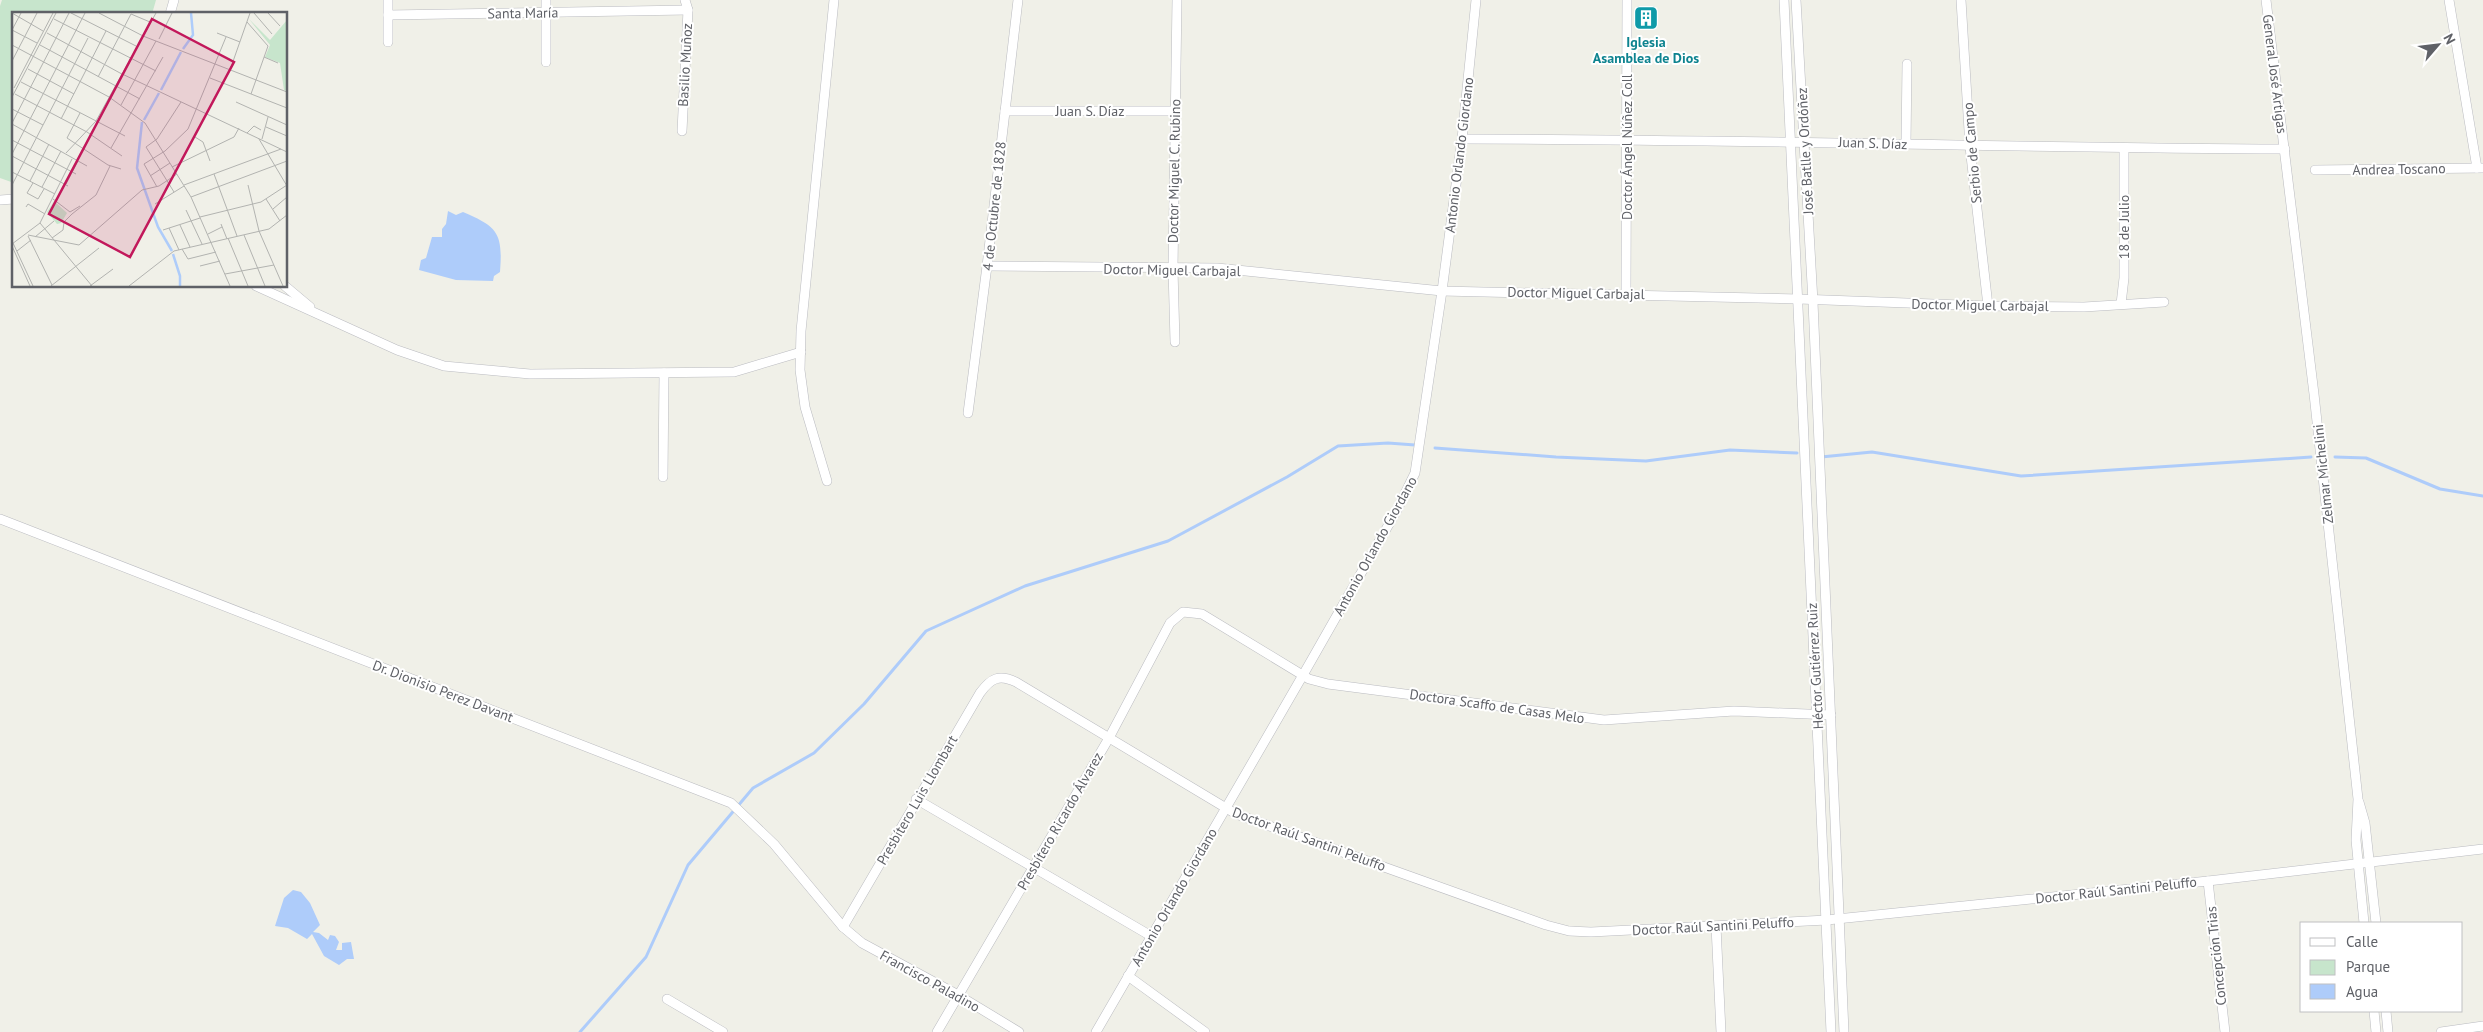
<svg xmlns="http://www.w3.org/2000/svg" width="2483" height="1032" font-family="'PT Sans',sans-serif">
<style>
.green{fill:#c7e5cc}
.water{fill:#aeccfa}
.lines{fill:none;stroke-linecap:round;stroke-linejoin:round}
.stream{stroke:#aeccfa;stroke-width:3}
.minor-casing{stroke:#babbc0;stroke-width:10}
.minor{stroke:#fff;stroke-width:9}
.labels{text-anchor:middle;stroke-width:4;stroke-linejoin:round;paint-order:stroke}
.street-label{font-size:14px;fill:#5f6167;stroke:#fff}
.culture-label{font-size:14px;font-weight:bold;fill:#0d838f;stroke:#fff}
.inset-river{fill:none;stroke:#aeccfa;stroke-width:2.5}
.inset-road{fill:none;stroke:#b2b3b0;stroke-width:1}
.view{fill:#c2185b;fill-opacity:0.15;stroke:#c2185b;stroke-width:2.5}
.inset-edge{fill:none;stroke:#5f6167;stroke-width:2.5}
</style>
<rect width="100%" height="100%" fill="#f0f0e8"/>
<path class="green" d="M2,0H156L152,14H14V183L0,178V6Z"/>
<g class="water">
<path d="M448,211L456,215L463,212C498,227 503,233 500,272L494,276L493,281L456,280L419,270L421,260L426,258L432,237H442V229L446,224Z"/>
<path d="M293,890L301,892L310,903L320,925L313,932L319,933L328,940L330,935L335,936L339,942L336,950H342V943L351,942L354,959H347L339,965L324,956L312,934L307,939L288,928L275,926L284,898Z"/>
</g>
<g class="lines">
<g class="stream">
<path d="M1435,448L1556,457L1646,461L1730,450L1797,453"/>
<path d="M1821,457L1872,452L2021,476L2311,457"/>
<path d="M2335,457L2366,458L2440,489L2483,496"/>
<path d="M580,1032L646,957L688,865L753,788L814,753L864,704L926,631L1025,586L1168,541L1287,477L1338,446L1388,443L1415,445"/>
</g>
<defs>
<g id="minor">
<path d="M546,0V62"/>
<path d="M1784,0L1831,1032"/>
<path d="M1796,0L1813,302L1844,1032"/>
<path d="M1961,0L1970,147L1988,306"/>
<path d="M2266,0L2314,394L2358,799L2356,840L2364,923"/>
<path d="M2449,0L2477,168"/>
<path d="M170,14L174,0"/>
<path d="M388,15L688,10"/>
<path d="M388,42V0"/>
<path d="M1005,111H1175"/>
<path d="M682,131L688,10L685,0"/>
<path d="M1462,139C1736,139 2010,148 2285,149"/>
<path d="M1906,144L1907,64"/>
<path d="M2315,170L2483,168"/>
<path d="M0,200L14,199"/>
<path d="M987,266L1217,268L1442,291L1799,299L1988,306L2084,307L2164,302"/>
<path d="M256,286L397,350L444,366L530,374L734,372L801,352"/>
<path d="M285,286L310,307"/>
<path d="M1626,294L1627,0"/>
<path d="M2121,304L2124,278V149"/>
<path d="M1175,342L1173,269L1177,0"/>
<path d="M968,413L987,266L1018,0"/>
<path d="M663,477L664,373"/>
<path d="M827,481L805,407L800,370L801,331L834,0"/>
<path d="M0,519L731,803L774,844L843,927L862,943L958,995L1019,1032"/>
<path d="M916,799L1151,936"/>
<path d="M2359,802L2365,823L2376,923"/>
<path d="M2208,881L2225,1032"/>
<path d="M1716,926L1721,1032"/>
<path d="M843,927L980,693C991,678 999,674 1016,682L1236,814L1546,925L1569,931L1591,932L1827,920L2208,881L2483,849"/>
<path d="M1128,976L1205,1032"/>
<path d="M667,999L723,1032"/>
<path d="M2374,1011L2376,1032"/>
<path d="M2386,1011L2388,1032"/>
<path d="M937,1032L1109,738L1170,623L1183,612L1202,614L1309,679L1328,684L1604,720L1734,711L1831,715"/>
<path d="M1096,1032L1303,675L1397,510L1415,473L1442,291L1462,139L1476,0"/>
<path d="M2441,1032L2483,1026"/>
</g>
</defs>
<use href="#minor" class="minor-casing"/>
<use href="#minor" class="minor"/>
</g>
<defs>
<symbol id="building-square" viewBox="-11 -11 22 22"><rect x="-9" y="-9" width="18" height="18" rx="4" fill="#0f9aa8" stroke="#fff"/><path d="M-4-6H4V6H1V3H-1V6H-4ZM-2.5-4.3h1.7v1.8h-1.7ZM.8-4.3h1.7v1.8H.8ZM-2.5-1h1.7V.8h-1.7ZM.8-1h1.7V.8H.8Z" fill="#fff"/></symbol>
</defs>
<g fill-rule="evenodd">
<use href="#building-square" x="1632" y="4" width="28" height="28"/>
</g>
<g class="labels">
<g class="street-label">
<text transform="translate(523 13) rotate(-1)" y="5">Santa María</text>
<text transform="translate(685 65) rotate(-87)" y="5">Basilio Muñoz</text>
<text transform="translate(2275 74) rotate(83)" y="5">General José Artigas</text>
<text x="1090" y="116">Juan S. Díaz</text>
<text transform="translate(1873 143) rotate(2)" y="5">Juan S. Díaz</text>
<text transform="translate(1627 147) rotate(-90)" y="5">Doctor Ángel Núñez Coll</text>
<text transform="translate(1805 151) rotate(-93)" y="5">José Batlle y Ordóñez</text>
<text transform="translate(1972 153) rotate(-95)" y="5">Serbio de Campo</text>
<text transform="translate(1459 155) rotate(-83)" y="5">Antonio Orlando Giordano</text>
<text transform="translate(2399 169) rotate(-1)" y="5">Andrea Toscano</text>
<text transform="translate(1174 171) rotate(-89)" y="5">Doctor Miguel C. Rubino</text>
<text transform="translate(994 206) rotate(-84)" y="5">4 de Octubre de 1828</text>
<text transform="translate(2124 227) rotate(-90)" y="5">18 de Julio</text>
<text transform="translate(1172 270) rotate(1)" y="5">Doctor Miguel Carbajal</text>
<text transform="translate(1576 293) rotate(1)" y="5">Doctor Miguel Carbajal</text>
<text transform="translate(1980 305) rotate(1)" y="5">Doctor Miguel Carbajal</text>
<text transform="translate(2323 474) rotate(-96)" y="5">Zelmar Michelini</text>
<text transform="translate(1375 546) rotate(-61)" y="5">Antonio Orlando Giordano</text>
<text transform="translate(1815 666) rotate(-93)" y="5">Héctor Gutiérrez Ruiz</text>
<text transform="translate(443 691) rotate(21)" y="5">Dr. Dionisio Perez Davant</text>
<text transform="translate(1497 706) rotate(8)" y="5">Doctora Scaffo de Casas Melo</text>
<text transform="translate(917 800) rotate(-60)" y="5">Presbítero Luis Llombart</text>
<text transform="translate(1060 821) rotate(-60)" y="5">Presbítero Ricardo Álvarez</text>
<text transform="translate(1309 839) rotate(20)" y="5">Doctor Raúl Santini Peluffo</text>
<text transform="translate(2116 890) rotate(-6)" y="5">Doctor Raúl Santini Peluffo</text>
<text transform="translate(1174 897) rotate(-60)" y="5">Antonio Orlando Giordano</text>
<text transform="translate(1713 926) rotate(-3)" y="5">Doctor Raúl Santini Peluffo</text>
<text transform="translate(2216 956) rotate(-96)" y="5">Concepción Trias</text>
<text transform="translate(930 981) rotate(29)" y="5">Francisco Paladino</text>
</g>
<g class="culture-label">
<text x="1646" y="47">Iglesia<tspan x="1646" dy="16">Asamblea de Dios</tspan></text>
</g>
</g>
<g transform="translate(12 12)">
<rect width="275" height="275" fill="#f0f0e8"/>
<path d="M237,7L258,28L275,8V79L272,78L268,51L253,45L258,33ZM42,189L55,201L49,211L45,212L35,200Z" fill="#c7e5cc"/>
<path class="inset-river" d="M171,37L181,23L179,1M149,78L169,40M132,108L147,81M130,110L125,156L146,215L160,239M161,242L168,264V274"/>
<path class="inset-road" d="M0,1L31,19M59,1L124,34M87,1L131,24L275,80M242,1L260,22M256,1L268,14M42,7L144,59M235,10L256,34L239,82M0,18L25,31M0,18L9,1M35,21L108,61L275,140M205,21L228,30M147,27L160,1M0,33L97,85L133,111L179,185L218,274M28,33L128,87M252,45L266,51M0,49L25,1M16,57L62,82M218,58L238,1M86,65L119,2L138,10M198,66L275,96M9,70L113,124M2,76L41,1M3,82L75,120L110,144M0,85L44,1M224,90L275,113M109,93L144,29M0,97L31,113M68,101L55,126L96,153L109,157M49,107L94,19M0,111L57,1M0,112L75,154M254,115L275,124M235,121L242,114L249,118M183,125L191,130L198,149M247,127L275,174M250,127L256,105M0,128L64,162M99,136L151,45M54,141L84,109L144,1M0,142L73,1M0,144L56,174M160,155L222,125L227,116M0,160L43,182M202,162L225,224M138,164L158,151M18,169L37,132M21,171L15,181L26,187L32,177M54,172L66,149M0,173L76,26M172,173L269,137M236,173L247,219L271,274M30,175L49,139M145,175L132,152L153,139L176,117L214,25M162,180L134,135L145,127L169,90M179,185L275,149M41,187L58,200L68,194M254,187L268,209M143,192L172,174M14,195L16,192L33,202M261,197L275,185M174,198L190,232M188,205L249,190L275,173M28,211L80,274M209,212L215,227M168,213L178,235M157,216L167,238M151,218L188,206M196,222L210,215M16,223L67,233L130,178L147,174L165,162M232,223L253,274M16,224L40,273M23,225L42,209M40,226L51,218L52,210L60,202L84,183L98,154M216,226L236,274M1,231L21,274M0,232L28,211L60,147M0,234L18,274M170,237L176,247L204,240M5,239L19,228M188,254L208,249M213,262L262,253M39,274L87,236M78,274L101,257M117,274L162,239L257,217L275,203"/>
<path class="view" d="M140,7L222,50L118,245L37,202Z"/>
<rect width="275" height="275" class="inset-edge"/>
</g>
<rect x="2300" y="922" width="162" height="90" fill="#ffffff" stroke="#bfc0c2"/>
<rect x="2310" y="938" width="25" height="8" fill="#ffffff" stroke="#bfc0c2"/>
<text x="2346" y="947" font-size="15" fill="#5f6167">Calle</text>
<rect x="2310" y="960" width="25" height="15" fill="#c7e5cc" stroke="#bfc0c2"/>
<text x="2346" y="972" font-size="15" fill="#5f6167">Parque</text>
<rect x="2310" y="984" width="25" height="15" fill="#aeccfa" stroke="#bfc0c2"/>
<text x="2346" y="997" font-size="15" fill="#5f6167">Agua</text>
<g transform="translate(2438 45) rotate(62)" stroke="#ffffff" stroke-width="4" paint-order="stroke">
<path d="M0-4L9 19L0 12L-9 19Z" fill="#5f6167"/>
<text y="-8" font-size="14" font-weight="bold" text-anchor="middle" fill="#5f6167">N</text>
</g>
</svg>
